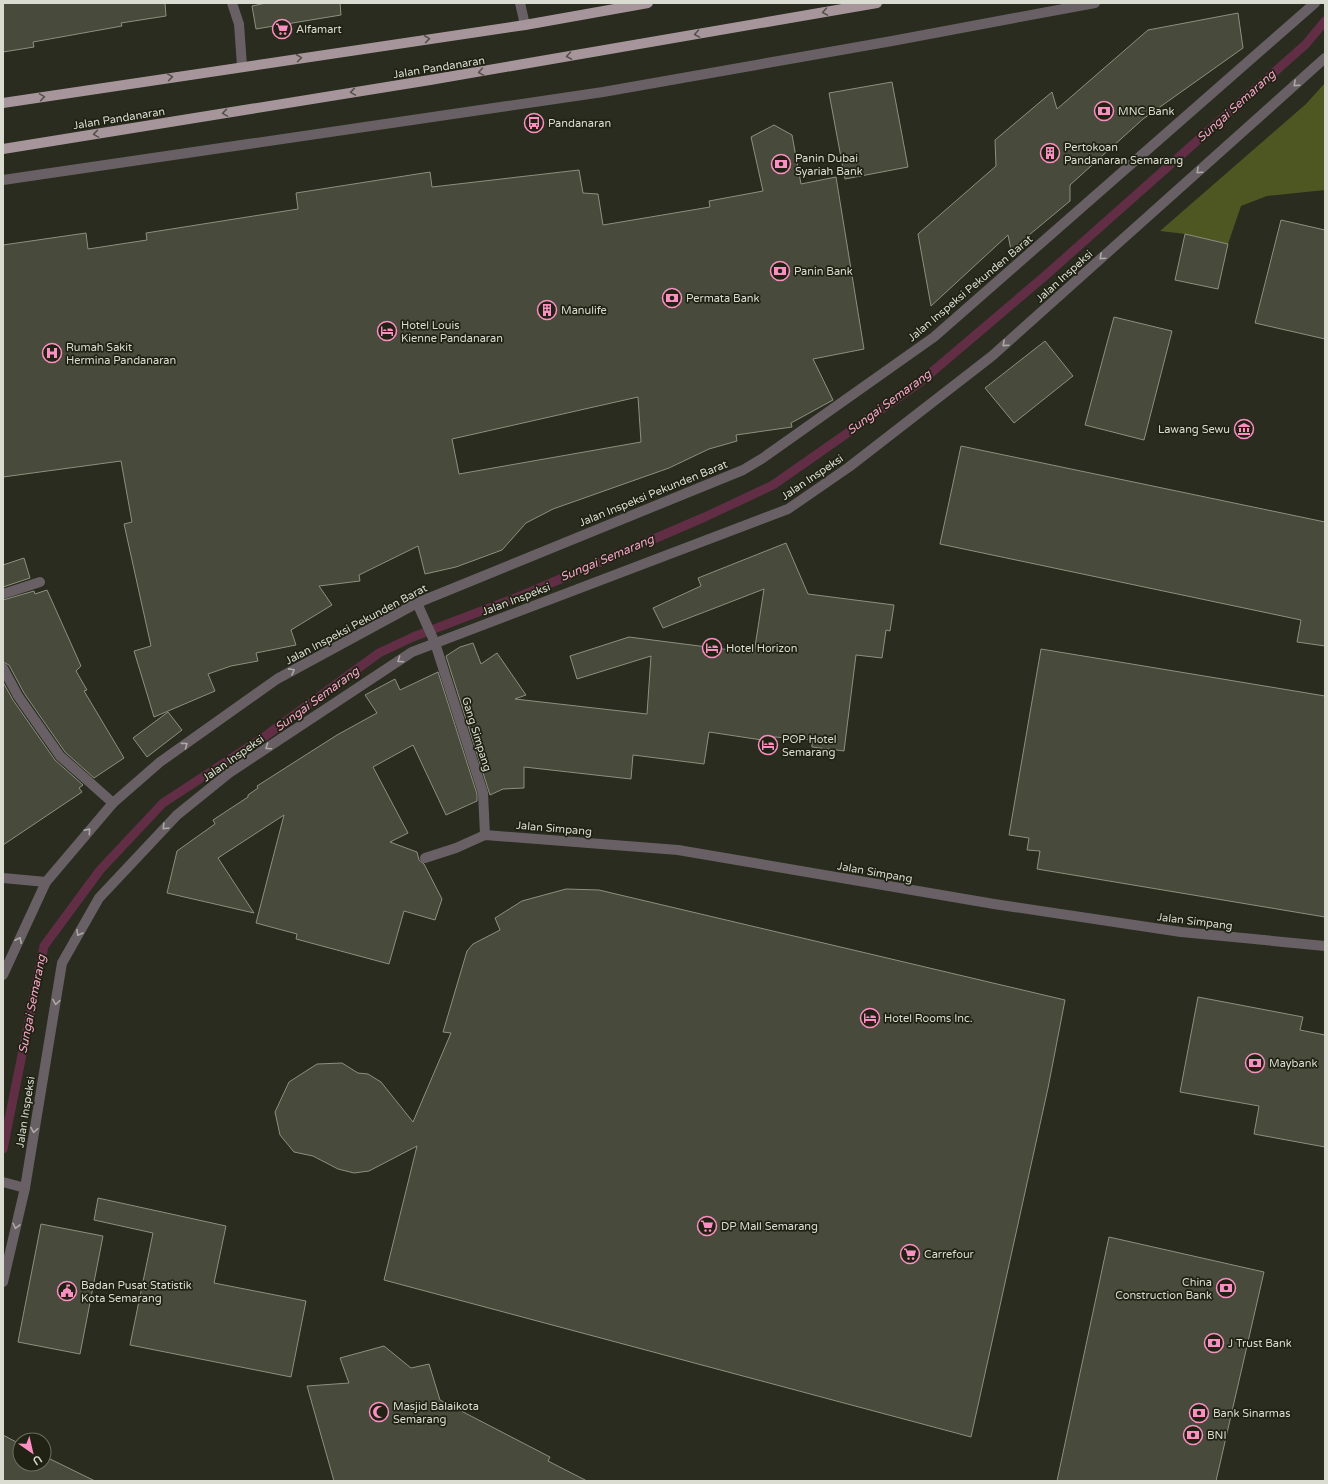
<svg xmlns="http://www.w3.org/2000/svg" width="1328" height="1484" font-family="'Varela Round',sans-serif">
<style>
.green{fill:#4e5621}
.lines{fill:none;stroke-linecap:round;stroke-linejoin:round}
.stream{stroke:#612e46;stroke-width:9}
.building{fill:#484b3c;stroke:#8c907f;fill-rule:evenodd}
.pedestrian{stroke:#686064;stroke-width:10}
.minor{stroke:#686064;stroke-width:10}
.primary{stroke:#a6969c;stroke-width:10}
.oneway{stroke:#56504a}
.oneway2{stroke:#acaaa6}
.labels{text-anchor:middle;stroke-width:3.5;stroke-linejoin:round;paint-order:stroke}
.poi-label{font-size:11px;fill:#dadcd2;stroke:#202214;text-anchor:start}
.street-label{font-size:11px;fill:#dadcd2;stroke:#202214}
.water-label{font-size:12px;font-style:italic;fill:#f7a3c8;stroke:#202214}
</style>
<rect width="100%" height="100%" fill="#292c1e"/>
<path class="green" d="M1325,83V190L1267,196L1241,206L1228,244L1185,234L1160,231L1306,104Z"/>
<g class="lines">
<path class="stream" d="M3,1149L44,946L100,870L163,803L264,737L379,653L413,637L523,595L705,517L773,485L919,383L1046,275L1306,44L1325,21"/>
</g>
<g class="building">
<path d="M3,3H165L166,16L121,23L122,26L33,42L34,47L3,52Z"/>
<path d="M266,3H340L341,15L256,29L252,6Z"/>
<path d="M1238,13L1243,48L1143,119L1070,185V201L1011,250L1008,235L931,306L918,234L996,166L995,140L1052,92L1057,109L1148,30Z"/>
<path d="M892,82L908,167L845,179L829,93Z"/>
<path d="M774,125L792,135L801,184L836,177L864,349L813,359L833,400L791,423L792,427L736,435L737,441L709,449L669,468L553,509L526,523L502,550L456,567L425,574L418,546L359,575L360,581L319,586L332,605L291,630L296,645L256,653L258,661L231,666L208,674L215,691L154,717L134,651L151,646L124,524L132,522L121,461L3,477V245L86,233L88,249L147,240L146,233L298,209L296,193L430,172L432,187L579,170L583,193L598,194L603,225L710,207L709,201L763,191L751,137ZM638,397L641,442L459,474L452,439Z"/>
<path d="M1281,220L1325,230V339L1255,323Z"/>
<path d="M1185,234L1228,244L1218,289L1175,280Z"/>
<path d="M1114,317L1172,331L1144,440L1085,425Z"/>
<path d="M1045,341L1073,376L1014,423L985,388Z"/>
<path d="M961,446L1325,522V646L1297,642L1301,620L940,544Z"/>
<path d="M786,543L808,594L894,605L890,631L886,630L882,658L856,655L844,751L812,747V740L763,736L762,740L709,732L704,764L633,755L631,779L524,767V788L503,789L490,795L446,656L460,647L473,643L481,664L497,653L526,695L515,699L647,714L651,656L577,679L570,656L629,637L754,653L764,589L663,628L653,608L701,586L698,578Z"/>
<path d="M24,558L30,578L3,587V565Z"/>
<path d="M47,590L81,666L76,671L87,690L84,691L124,758L94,778L65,752L24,693L9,665L3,662V600L34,591L35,594Z"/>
<path d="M1041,649L1325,696V917L1037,869L1040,851L1027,850L1029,838L1009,835Z"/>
<path d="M438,672L477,794V801L446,815L413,745L373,767L408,833L390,842L417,852L419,860L424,864L442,899L435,920L404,911L389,964L296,939L297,934L256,923L284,815L218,858L254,913L167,893L177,851L215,824L213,820L248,797V795L258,788L257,786L337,735L377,713L365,695L395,679L400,690Z"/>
<path d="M3,682L13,700L55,760L83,785L79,788L82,792L3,845Z"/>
<path d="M168,712L182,730L147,757L133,738Z"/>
<path d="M566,889L599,890L1065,1000L1048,1088L971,1437L384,1280L417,1146L369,1171L354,1173L338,1169L313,1156L294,1152L280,1135L275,1112L289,1082L317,1064L342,1063L358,1073L368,1074L381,1082L413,1122L451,1033L443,1032L467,951L473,944L500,930L495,918L522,901Z"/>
<path d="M1198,997L1303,1017L1300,1030L1325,1035V1147L1254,1134L1259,1106L1180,1092Z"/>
<path d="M98,1198L226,1226L214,1283L306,1301L291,1377L130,1345L153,1233L94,1220Z"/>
<path d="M41,1224L103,1236L80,1354L18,1342Z"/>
<path d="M1109,1237L1264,1272L1216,1481H1057Z"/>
<path d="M384,1346L411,1368L429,1364L440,1400L550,1457L548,1461L587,1481H334L307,1386L349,1383L340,1358Z"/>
<path d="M3,1435L20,1444V1464H44V1456L95,1481H3Z"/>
</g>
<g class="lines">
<path class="pedestrian" d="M3,180L603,92L892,41L1095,3"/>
<g class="minor">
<path d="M232,3L239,24L242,66"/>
<path d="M520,3L525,25"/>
<path d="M3,594L40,582"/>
<path d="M417,603L435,643L483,793L485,835"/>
<path d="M3,668L18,696L60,756L113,803"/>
<path d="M425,858L456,848L485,835L678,850L994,904L1181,932L1325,946"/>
<path d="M3,878L46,882"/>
<path d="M3,975L46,882L113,803L160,762L277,679L417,603L743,470L763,458L934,337L1315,3"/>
<path d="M3,1182L25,1188"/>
<path d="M3,1282L25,1188L62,963L99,898L177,815L229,773L412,652L788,509L849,467L992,356L1325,58"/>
</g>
<g class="primary">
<path d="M3,103L525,25L648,3"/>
<path d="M3,149L430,80L877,3"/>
</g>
</g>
<defs><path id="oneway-chevron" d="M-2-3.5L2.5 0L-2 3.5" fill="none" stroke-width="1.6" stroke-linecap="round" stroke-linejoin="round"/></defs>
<g class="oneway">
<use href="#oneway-chevron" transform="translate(825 12) rotate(170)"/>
<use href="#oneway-chevron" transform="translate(697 34) rotate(170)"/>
<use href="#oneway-chevron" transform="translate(427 39) rotate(-8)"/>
<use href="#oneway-chevron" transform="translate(569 56) rotate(170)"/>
<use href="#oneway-chevron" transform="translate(299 58) rotate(-8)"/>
<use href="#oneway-chevron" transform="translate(481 72) rotate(170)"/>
<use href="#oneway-chevron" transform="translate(170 77) rotate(-9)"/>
<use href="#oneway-chevron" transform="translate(353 92) rotate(171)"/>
<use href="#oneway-chevron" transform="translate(42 97) rotate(-9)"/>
<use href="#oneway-chevron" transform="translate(225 113) rotate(171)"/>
<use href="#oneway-chevron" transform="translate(96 134) rotate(171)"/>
</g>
<g class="oneway2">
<use href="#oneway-chevron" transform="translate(1296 84) rotate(138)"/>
<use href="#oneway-chevron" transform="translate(1199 171) rotate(138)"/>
<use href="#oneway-chevron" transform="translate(1102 257) rotate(138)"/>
<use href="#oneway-chevron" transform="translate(1005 344) rotate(138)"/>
<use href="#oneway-chevron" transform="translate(400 660) rotate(146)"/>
<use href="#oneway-chevron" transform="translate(292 671) rotate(-29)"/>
<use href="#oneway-chevron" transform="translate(185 745) rotate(-36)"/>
<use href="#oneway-chevron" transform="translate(268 747) rotate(146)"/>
<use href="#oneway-chevron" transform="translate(165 827) rotate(134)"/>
<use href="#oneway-chevron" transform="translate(88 831) rotate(-49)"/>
<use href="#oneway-chevron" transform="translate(79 933) rotate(120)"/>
<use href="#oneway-chevron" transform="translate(19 940) rotate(-65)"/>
<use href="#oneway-chevron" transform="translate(56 1002) rotate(99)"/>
<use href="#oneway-chevron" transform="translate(34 1130) rotate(99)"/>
<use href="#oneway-chevron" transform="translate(16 1226) rotate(103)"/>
</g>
<defs>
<symbol id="supermarket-ring" viewBox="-11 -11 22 22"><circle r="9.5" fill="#202214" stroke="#fc8fc1" stroke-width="1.5"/><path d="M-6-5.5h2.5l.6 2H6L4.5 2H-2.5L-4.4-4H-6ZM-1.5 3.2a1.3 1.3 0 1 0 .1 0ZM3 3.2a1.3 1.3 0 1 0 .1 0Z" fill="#fc8fc1"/></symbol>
<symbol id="bank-ring" viewBox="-11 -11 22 22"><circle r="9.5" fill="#202214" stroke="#fc8fc1" stroke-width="1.5"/><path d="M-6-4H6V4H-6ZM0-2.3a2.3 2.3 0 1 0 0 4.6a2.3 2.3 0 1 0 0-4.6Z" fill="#fc8fc1"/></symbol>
<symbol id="bus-ring" viewBox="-11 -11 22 22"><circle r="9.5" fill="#202214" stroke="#fc8fc1" stroke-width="1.5"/><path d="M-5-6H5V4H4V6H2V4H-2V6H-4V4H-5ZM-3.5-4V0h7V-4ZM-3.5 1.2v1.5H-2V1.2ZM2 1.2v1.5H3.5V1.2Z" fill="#fc8fc1"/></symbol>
<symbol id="building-ring" viewBox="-11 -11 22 22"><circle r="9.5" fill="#202214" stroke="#fc8fc1" stroke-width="1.5"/><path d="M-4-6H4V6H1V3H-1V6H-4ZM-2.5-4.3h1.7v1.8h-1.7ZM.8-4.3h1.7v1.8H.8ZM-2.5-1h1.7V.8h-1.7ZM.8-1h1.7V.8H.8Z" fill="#fc8fc1"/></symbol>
<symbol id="hotel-ring" viewBox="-11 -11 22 22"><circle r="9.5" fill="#202214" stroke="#fc8fc1" stroke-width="1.5"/><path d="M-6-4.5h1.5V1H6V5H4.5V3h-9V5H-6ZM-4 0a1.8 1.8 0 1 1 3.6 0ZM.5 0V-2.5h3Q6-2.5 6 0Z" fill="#fc8fc1"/></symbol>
<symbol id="hospital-ring" viewBox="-11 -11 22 22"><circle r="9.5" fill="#202214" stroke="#fc8fc1" stroke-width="1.5"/><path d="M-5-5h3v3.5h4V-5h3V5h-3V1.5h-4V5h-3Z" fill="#fc8fc1"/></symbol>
<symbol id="museum-ring" viewBox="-11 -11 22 22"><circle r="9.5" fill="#202214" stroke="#fc8fc1" stroke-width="1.5"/><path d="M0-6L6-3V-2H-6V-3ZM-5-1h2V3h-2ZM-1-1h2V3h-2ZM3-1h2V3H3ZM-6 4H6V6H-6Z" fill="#fc8fc1"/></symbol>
<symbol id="civic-ring" viewBox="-11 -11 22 22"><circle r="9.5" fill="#202214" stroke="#fc8fc1" stroke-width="1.5"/><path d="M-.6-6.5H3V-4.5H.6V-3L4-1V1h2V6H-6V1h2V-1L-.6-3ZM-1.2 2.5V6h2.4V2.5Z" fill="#fc8fc1"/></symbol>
<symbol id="mosque-ring" viewBox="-11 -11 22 22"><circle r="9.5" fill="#202214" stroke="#fc8fc1" stroke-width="1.5"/><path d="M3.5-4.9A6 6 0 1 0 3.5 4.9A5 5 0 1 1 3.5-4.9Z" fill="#fc8fc1"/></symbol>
</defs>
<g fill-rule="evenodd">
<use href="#supermarket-ring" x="271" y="18" width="22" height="22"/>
<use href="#bank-ring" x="1093" y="100" width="22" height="22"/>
<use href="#bus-ring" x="523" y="112" width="22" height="22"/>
<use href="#building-ring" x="1039" y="142" width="22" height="22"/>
<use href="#bank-ring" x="770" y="153" width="22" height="22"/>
<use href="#bank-ring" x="769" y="260" width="22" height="22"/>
<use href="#bank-ring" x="661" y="287" width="22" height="22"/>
<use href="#building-ring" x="536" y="299" width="22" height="22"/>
<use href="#hotel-ring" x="376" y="320" width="22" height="22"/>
<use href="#hospital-ring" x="41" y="342" width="22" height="22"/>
<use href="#museum-ring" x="1233" y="418" width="22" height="22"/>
<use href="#hotel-ring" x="701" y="637" width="22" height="22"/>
<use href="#hotel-ring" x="757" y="734" width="22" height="22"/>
<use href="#hotel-ring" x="859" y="1007" width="22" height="22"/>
<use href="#bank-ring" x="1244" y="1052" width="22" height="22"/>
<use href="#supermarket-ring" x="696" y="1215" width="22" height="22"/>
<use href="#supermarket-ring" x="899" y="1243" width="22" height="22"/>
<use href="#bank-ring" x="1215" y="1277" width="22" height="22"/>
<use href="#civic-ring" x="56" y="1280" width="22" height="22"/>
<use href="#bank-ring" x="1203" y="1332" width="22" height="22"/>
<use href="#mosque-ring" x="368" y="1401" width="22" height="22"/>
<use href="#bank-ring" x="1188" y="1402" width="22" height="22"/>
<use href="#bank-ring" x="1182" y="1424" width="22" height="22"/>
</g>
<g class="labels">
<g class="poi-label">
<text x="296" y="33">Alfamart</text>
<text x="1118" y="115">MNC Bank</text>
<text x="548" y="127">Pandanaran</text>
<text x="1064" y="151">Pertokoan<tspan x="1064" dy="13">Pandanaran Semarang</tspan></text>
<text x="795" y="162">Panin Dubai<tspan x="795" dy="13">Syariah Bank</tspan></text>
<text x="794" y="275">Panin Bank</text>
<text x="686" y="302">Permata Bank</text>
<text x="561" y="314">Manulife</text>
<text x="401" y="329">Hotel Louis<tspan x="401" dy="13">Kienne Pandanaran</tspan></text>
<text x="66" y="351">Rumah Sakit<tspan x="66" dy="13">Hermina Pandanaran</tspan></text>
<text x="1230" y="433" text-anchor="end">Lawang Sewu</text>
<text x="726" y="652">Hotel Horizon</text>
<text x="782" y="743">POP Hotel<tspan x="782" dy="13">Semarang</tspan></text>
<text x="884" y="1022">Hotel Rooms Inc.</text>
<text x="1269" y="1067">Maybank</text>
<text x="721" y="1230">DP Mall Semarang</text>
<text x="924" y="1258">Carrefour</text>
<text x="1212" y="1286" text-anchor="end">China<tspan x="1212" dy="13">Construction Bank</tspan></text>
<text x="81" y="1289">Badan Pusat Statistik<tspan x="81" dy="13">Kota Semarang</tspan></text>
<text x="1228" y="1347">J Trust Bank</text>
<text x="393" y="1410">Masjid Balaikota<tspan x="393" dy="13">Semarang</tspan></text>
<text x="1213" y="1417">Bank Sinarmas</text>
<text x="1207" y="1439">BNI</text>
</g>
<g class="street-label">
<text transform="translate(439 67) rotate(-9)" y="4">Jalan Pandanaran</text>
<text transform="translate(119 118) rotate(-9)" y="4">Jalan Pandanaran</text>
<text transform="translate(1064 276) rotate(-42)" y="4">Jalan Inspeksi</text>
<text transform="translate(970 288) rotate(-40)" y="4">Jalan Inspeksi Pekunden Barat</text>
<text transform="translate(812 477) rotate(-34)" y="4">Jalan Inspeksi</text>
<text transform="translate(653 493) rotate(-22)" y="4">Jalan Inspeksi Pekunden Barat</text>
<text transform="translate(516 599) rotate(-21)" y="4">Jalan Inspeksi</text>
<text transform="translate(356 624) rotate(-28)" y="4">Jalan Inspeksi Pekunden Barat</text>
<text transform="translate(477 734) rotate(73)" y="4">Gang Simpang</text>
<text transform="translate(233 758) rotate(-35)" y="4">Jalan Inspeksi</text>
<text transform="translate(554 828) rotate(5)" y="4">Jalan Simpang</text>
<text transform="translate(875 872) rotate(10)" y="4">Jalan Simpang</text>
<text transform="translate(1195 921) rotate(7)" y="4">Jalan Simpang</text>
<text transform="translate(25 1112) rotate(-81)" y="4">Jalan Inspeksi</text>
</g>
<g class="water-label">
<text transform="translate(1236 106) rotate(-42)" y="4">Sungai Semarang</text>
<text transform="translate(889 402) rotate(-36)" y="4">Sungai Semarang</text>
<text transform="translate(607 558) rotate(-23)" y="4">Sungai Semarang</text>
<text transform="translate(317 699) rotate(-36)" y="4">Sungai Semarang</text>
<text transform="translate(32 1004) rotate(-79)" y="4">Sungai Semarang</text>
</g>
</g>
<rect width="1328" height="1484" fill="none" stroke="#dadcd2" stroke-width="8"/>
<g transform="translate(32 1452) rotate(146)"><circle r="19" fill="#202214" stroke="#6a6c60"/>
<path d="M0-3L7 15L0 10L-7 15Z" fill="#fc8fc1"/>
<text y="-6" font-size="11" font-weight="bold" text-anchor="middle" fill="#dadcd2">U</text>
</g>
</svg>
